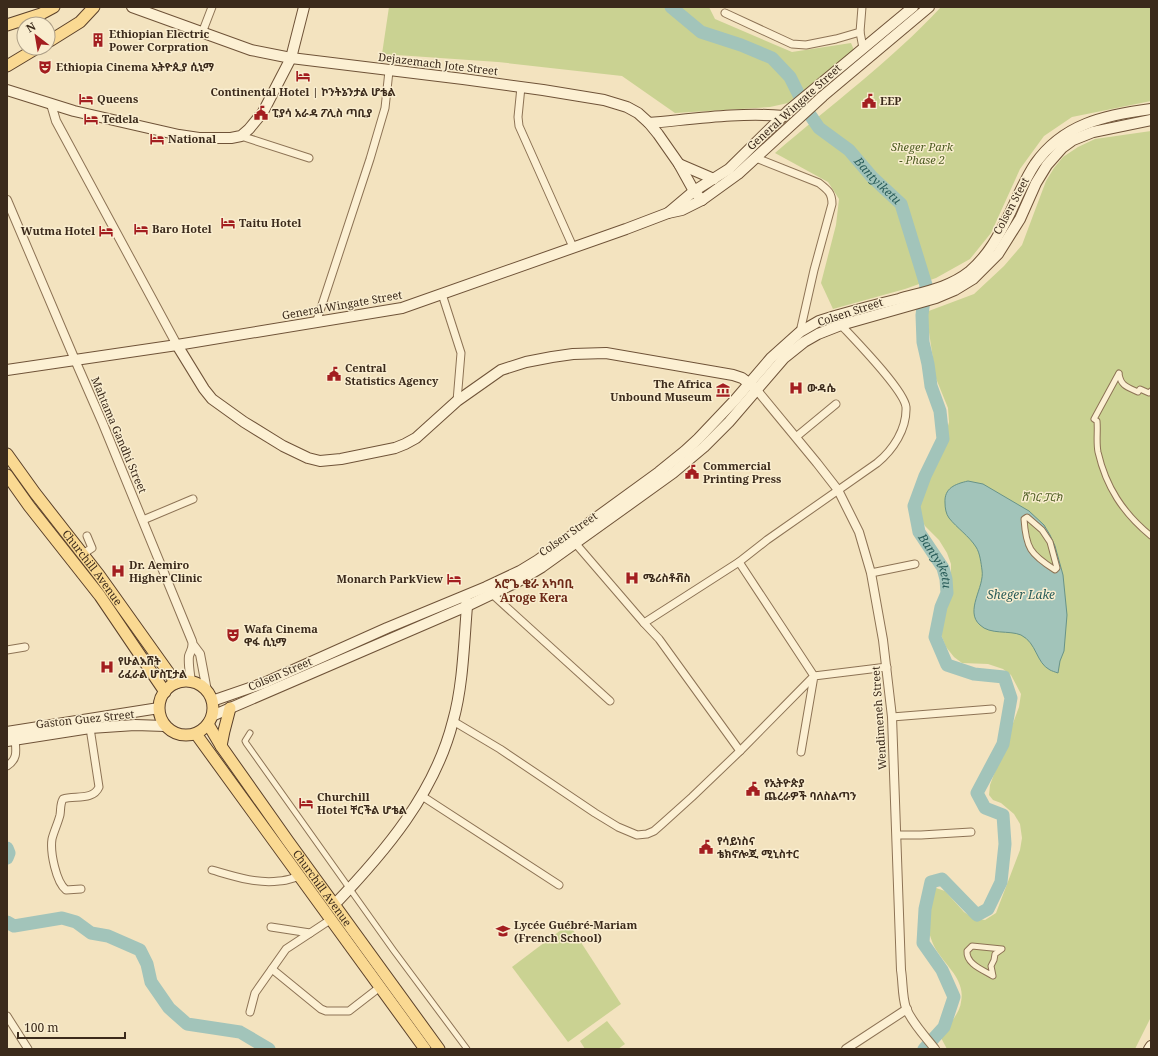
<svg xmlns="http://www.w3.org/2000/svg" width="1158" height="1056" font-family="'Noto Serif','Noto Sans Ethiopic',serif">
<style>
.green{fill:#cad292}
.water{fill:#a2c4ba;stroke:#689388;fill-rule:evenodd}
.lines{fill:none;stroke-linecap:round;stroke-linejoin:round}
.river{stroke:#a2c4ba;stroke-width:13}
.pedestrian-casing{stroke:#8d7355;stroke-width:7}
.minor-casing{stroke:#8d7355;stroke-width:9}
.tertiary-casing{stroke:#8d7355;stroke-width:10}
.secondary-casing{stroke:#6f5338;stroke-width:12}
.primary-casing{stroke:#5a402a;stroke-width:13}
.pedestrian{stroke:#fcf0d3;stroke-width:5}
.minor{stroke:#fcf0d3;stroke-width:7}
.tertiary{stroke:#fcf0d3;stroke-width:8}
.secondary{stroke:#fcf0d3;stroke-width:10}
.primary{stroke:#fad992;stroke-width:11}
.labels{text-anchor:middle;stroke-width:3;stroke-linejoin:round;paint-order:stroke}
.poi-label{font-size:11px;font-weight:bold;fill:#3b2a1b;stroke:#f9edcf;text-anchor:start}
.street-label{font-size:11px;fill:#3b2a1b;stroke:#f9edcf}
.park-label{font-size:11px;font-style:italic;fill:#4b5a20;stroke:#f9edcf}
.water-label{font-size:12px;font-style:italic;fill:#295c59;stroke:#f9edcf}
.neighbourhood-label{font-size:12px;font-weight:bold;fill:#6c2816;stroke:#f9edcf}
</style>
<rect width="100%" height="100%" fill="#f3e3bf"/>
<g class="green">
<path d="M389,7H709L715,19L792,52L851,43L854,50L788,103L770,107L675,113L622,76L498,62L382,54Z"/>
<path d="M941,7H1151V101L1072,117L1044,136L1020,169L991,233L970,259L936,278L905,289L833,309L821,283L836,225L839,199L828,182L775,153C831,105 891,61 941,7Z"/>
<path d="M1151,131V1017L1135,1049H947L940,1036C947,1028 960,1013 961,1002C966,979 944,965 934,946C926,929 922,903 936,888L945,891L964,912L973,918L985,920L996,913L1020,850L1022,838L1020,824L1014,814L1001,803L993,800L989,795L990,785L1019,707L1021,694L1011,675L1003,669L988,664L962,663L954,657L946,647L942,637V626L951,587V564L947,553L939,540L925,526L920,516L918,504L920,489L940,456L949,422L948,408L935,376L933,359L926,312L974,294L1004,266L1022,245L1046,181L1054,168L1063,157L1078,147L1095,139Z"/>
<path d="M569,924L621,1004L568,1042L512,967Z"/>
<path d="M607,1021L625,1044L618,1049H585L580,1041Z"/>
</g>
<path class="water" d="M968,481L983,484L1029,511L1044,525L1050,535L1055,546L1063,575L1067,615L1064,651L1060,661L1058,673C1055,672 1052,671 1050,670C1036,663 1037,643 1021,635C1009,630 990,635 980,625C964,611 985,587 982,570C981,563 980,553 976,547C969,536 957,528 949,518C946,514 945,508 945,503C944,488 955,484 968,481ZM1027,517L1042,530L1053,552L1055,570L1031,550L1024,519Z"/>
<g class="lines">
<g class="river">
<path id="s1" d="M671,7L701,32L741,45L772,58L790,77L806,109L819,128L849,150L872,177L901,204L926,285L922,315L923,342L928,364L931,386L940,411L943,439L925,476L914,506L919,532L943,568L946,579L947,593L941,607L935,637L947,665L974,674L1004,677L1011,698L1003,744L977,793L985,808L1003,815L1005,844L1001,882L988,909L977,915L942,879L931,882L925,909L923,943L942,970L954,997L944,1027L924,1049"/>
<path d="M7,848L9,853L7,858"/>
<path d="M7,922L14,926L62,918L76,922L91,933L108,936L140,950L147,964L151,982L169,1008L187,1024L240,1032L269,1049"/>
</g>
<defs>
<g id="pedestrian">
<path d="M1119,373L1094,419L1097,421C1098,431 1096,442 1098,452C1106,487 1123,513 1151,536"/>
<path d="M1119,374C1121,386 1127,387 1138,392L1140,389L1149,393L1151,391"/>
<path d="M1027,517L1042,530L1050,542L1057,568L1055,570C1030,554 1026,548 1024,519Z"/>
<path d="M250,733L245,741L246,743L394,951L467,1049"/>
<path d="M972,946L1002,949L995,954L994,960L991,966L993,976C983,970 966,964 967,951Z"/>
</g>
<g id="minor">
<path d="M725,13L792,44L806,45L836,39L860,32L862,7"/>
<path d="M860,32L863,48"/>
<path d="M202,33L212,7"/>
<path d="M521,87L518,117L519,126L573,247"/>
<path d="M241,136L309,158"/>
<path d="M756,158L819,183C828,190 832,193 832,204L814,270L800,332"/>
<path d="M442,294L461,353L457,401"/>
<path d="M316,323L370,159L385,108L389,71"/>
<path d="M796,437L836,404"/>
<path d="M143,520L193,499"/>
<path d="M576,544L644,623L739,562"/>
<path d="M83,554L92,548L87,536"/>
<path d="M871,573L915,564"/>
<path d="M492,594L610,701"/>
<path d="M644,623L659,639L740,751"/>
<path d="M7,650L25,647"/>
<path d="M892,717L992,709"/>
<path d="M453,721L500,749L595,813L618,827L637,835L647,834L654,831L662,824L692,797L740,751L814,676L739,562L767,540L877,463C893,450 907,429 906,407C904,390 855,340 841,325"/>
<path d="M801,752L814,676L887,667"/>
<path d="M7,766C18,759 16,751 15,739"/>
<path d="M422,796L559,885"/>
<path d="M897,835H921L971,832"/>
<path d="M212,870C233,876 256,884 279,881C286,881 293,878 300,876"/>
<path d="M81,889L66,890C56,882 50,852 52,839C54,831 58,823 60,815C61,809 60,804 63,799C74,795 93,801 99,787L90,728"/>
<path d="M271,927L310,933"/>
<path d="M272,969L321,1009L326,1011H349L380,987"/>
<path d="M250,1012L255,993L286,949L330,920"/>
<path d="M7,1016L28,1049"/>
</g>
<g id="tertiary">
<path d="M51,104L56,121L177,345"/>
<path d="M7,200L75,360L103,424L192,641C194,647 191,650 189,656C188,664 190,673 191,682"/>
<path d="M756,389L817,463L838,490L859,532L871,573L883,640L892,717L901,970C903,982 902,996 906,1008C912,1023 925,1036 935,1049"/>
<path d="M194,646L200,654L207,691"/>
<path d="M846,1049L907,1009"/>
</g>
<g id="secondary">
<path d="M132,7L251,50L291,58L463,79L543,90L604,100L627,107L638,113L649,123L658,134L679,164L694,191L702,200"/>
<path d="M7,90L74,111L179,135L199,138H231L241,136L249,129L263,112L291,58L304,7"/>
<path d="M649,123C694,119 739,112 784,116"/>
<path d="M679,164L714,179"/>
<path d="M668,213L694,191L729,169L789,110L913,7"/>
<path d="M177,345L204,389L212,399L244,422L283,446L308,458L320,461L341,459L395,448L405,444L416,438L457,401L501,370L526,362L552,357L573,354L606,353L733,375L742,378L754,387"/>
<path d="M7,370L177,345L402,308L626,229L668,213L682,210L702,200L738,174L823,96L929,7"/>
<path d="M212,701L264,683L387,628L486,587L520,571L538,560L659,472L685,451L698,439L735,400L771,358L800,332L819,321L835,316C856,310 878,304 899,299C923,292 949,288 969,272C989,255 999,235 1010,213C1018,196 1025,179 1035,164C1063,124 1105,115 1151,109"/>
<path d="M212,716L467,606L517,582L542,567L673,473L704,447L729,422L784,358L804,342L818,334L841,325L936,298L955,290L973,279L998,254L1020,219L1036,183L1047,165L1062,148L1073,140L1093,132L1151,120"/>
<path d="M7,732L159,708"/>
<path d="M7,741L90,728L135,725L165,726"/>
<path d="M334,905C385,852 435,793 453,721C463,686 464,642 467,606L466,600"/>
<path d="M1149,1049L1151,1046"/>
</g>
<g id="primary">
<path d="M7,25L41,14L54,7"/>
<path d="M48,42L80,22L94,7"/>
<path d="M7,66L37,48"/>
<path id="s2" d="M7,454L35,493L99,575L176,683"/>
<path d="M7,475L29,506L100,596L165,692"/>
<circle cx="186" cy="708" r="27"/>
<path id="s3" d="M208,724L221,746L288,841L439,1049"/>
<path d="M196,734L425,1049"/>
<path d="M221,746L224,731L230,708"/>
</g>
</defs>
<use href="#pedestrian" class="pedestrian-casing"/>
<use href="#minor" class="minor-casing"/>
<use href="#tertiary" class="tertiary-casing"/>
<use href="#secondary" class="secondary-casing"/>
<use href="#primary" class="primary-casing"/>
<use href="#pedestrian" class="pedestrian"/>
<use href="#minor" class="minor"/>
<use href="#tertiary" class="tertiary"/>
<use href="#secondary" class="secondary"/>
<use href="#primary" class="primary"/>
</g>
<defs>
<symbol id="building-bare" viewBox="-9 -9 18 18"><path d="M-4-6H4V6H1V3H-1V6H-4ZM-2.5-4.3h1.7v1.8h-1.7ZM.8-4.3h1.7v1.8H.8ZM-2.5-1h1.7V.8h-1.7ZM.8-1h1.7V.8H.8Z" fill="#a31e20" stroke="#f9edcf" stroke-width="2.5" paint-order="stroke"/></symbol>
<symbol id="theatre-bare" viewBox="-9 -9 18 18"><path d="M-5-5.5Q0-4 5-5.5V0Q5 5 0 6Q-5 5-5 0ZM-3.3-2.5H-1v1.5H-3.3ZM1-2.5H3.3v1.5H1ZM-2.8 1Q0 5.5 2.8 1Z" fill="#a31e20" stroke="#f9edcf" stroke-width="2.5" paint-order="stroke"/></symbol>
<symbol id="hotel-bare" viewBox="-9 -9 18 18"><path d="M-6-4.5h1.5V1H6V5H4.5V3h-9V5H-6ZM-4 0a1.8 1.8 0 1 1 3.6 0ZM.5 0V-2.5h3Q6-2.5 6 0Z" fill="#a31e20" stroke="#f9edcf" stroke-width="2.5" paint-order="stroke"/></symbol>
<symbol id="civic-bare" viewBox="-9 -9 18 18"><path d="M-.6-6.5H3V-4.5H.6V-3L4-1V1h2V6H-6V1h2V-1L-.6-3ZM-1.2 2.5V6h2.4V2.5Z" fill="#a31e20" stroke="#f9edcf" stroke-width="2.5" paint-order="stroke"/></symbol>
<symbol id="hospital-bare" viewBox="-9 -9 18 18"><path d="M-5-5h3v3.5h4V-5h3V5h-3V1.5h-4V5h-3Z" fill="#a31e20" stroke="#f9edcf" stroke-width="2.5" paint-order="stroke"/></symbol>
<symbol id="museum-bare" viewBox="-9 -9 18 18"><path d="M0-6L6-3V-2H-6V-3ZM-5-1h2V3h-2ZM-1-1h2V3h-2ZM3-1h2V3H3ZM-6 4H6V6H-6Z" fill="#a31e20" stroke="#f9edcf" stroke-width="2.5" paint-order="stroke"/></symbol>
<symbol id="school-bare" viewBox="-9 -9 18 18"><path d="M0-5L7-2L0 1L-7-2ZM-4 1L0 2.5L4 1V4Q0 6-4 4Z" fill="#a31e20" stroke="#f9edcf" stroke-width="2.5" paint-order="stroke"/></symbol>
</defs>
<g fill-rule="evenodd">
<use href="#building-bare" x="88" y="30" width="20" height="20"/>
<use href="#theatre-bare" x="35" y="57" width="20" height="20"/>
<use href="#hotel-bare" x="293" y="66" width="20" height="20"/>
<use href="#hotel-bare" x="76" y="89" width="20" height="20"/>
<use href="#civic-bare" x="859" y="91" width="20" height="20"/>
<use href="#civic-bare" x="251" y="103" width="20" height="20"/>
<use href="#hotel-bare" x="81" y="109" width="20" height="20"/>
<use href="#hotel-bare" x="147" y="129" width="20" height="20"/>
<use href="#hotel-bare" x="218" y="213" width="20" height="20"/>
<use href="#hotel-bare" x="131" y="219" width="20" height="20"/>
<use href="#hotel-bare" x="96" y="221" width="20" height="20"/>
<use href="#civic-bare" x="324" y="364" width="20" height="20"/>
<use href="#hospital-bare" x="786" y="378" width="20" height="20"/>
<use href="#museum-bare" x="713" y="380" width="20" height="20"/>
<use href="#civic-bare" x="682" y="462" width="20" height="20"/>
<use href="#hospital-bare" x="108" y="561" width="20" height="20"/>
<use href="#hospital-bare" x="622" y="568" width="20" height="20"/>
<use href="#hotel-bare" x="444" y="569" width="20" height="20"/>
<use href="#theatre-bare" x="223" y="625" width="20" height="20"/>
<use href="#hospital-bare" x="97" y="657" width="20" height="20"/>
<use href="#civic-bare" x="743" y="779" width="20" height="20"/>
<use href="#hotel-bare" x="296" y="793" width="20" height="20"/>
<use href="#civic-bare" x="696" y="837" width="20" height="20"/>
<use href="#school-bare" x="493" y="921" width="20" height="20"/>
</g>
<g class="labels">
<g class="poi-label">
<text x="109" y="38">Ethiopian Electric<tspan x="109" dy="13">Power Corpration</tspan></text>
<text x="56" y="71">Ethiopia Cinema ኢትዮጲያ ሲኒማ</text>
<text x="303" y="96" text-anchor="middle">Continental Hotel | ኮንትኔንታል ሆቴል</text>
<text x="97" y="103">Queens</text>
<text x="880" y="105">EEP</text>
<text x="272" y="117">ፒያሳ አራዳ ፖሊስ ጣቢያ</text>
<text x="102" y="123">Tedela</text>
<text x="168" y="143">National</text>
<text x="239" y="227">Taitu Hotel</text>
<text x="152" y="233">Baro Hotel</text>
<text x="95" y="235" text-anchor="end">Wutma Hotel</text>
<text x="345" y="372">Central<tspan x="345" dy="13">Statistics Agency</tspan></text>
<text x="712" y="388" text-anchor="end">The Africa<tspan x="712" dy="13">Unbound Museum</tspan></text>
<text x="807" y="392">ውዳሴ</text>
<text x="703" y="470">Commercial<tspan x="703" dy="13">Printing Press</tspan></text>
<text x="129" y="569">Dr. Aemiro<tspan x="129" dy="13">Higher Clinic</tspan></text>
<text x="643" y="582">ሜሪስቶቭስ</text>
<text x="443" y="583" text-anchor="end">Monarch ParkView</text>
<text x="244" y="633">Wafa Cinema<tspan x="244" dy="13">ዋፋ ሲኒማ</tspan></text>
<text x="118" y="665">የሁልእሸት<tspan x="118" dy="13">ሪፈራል ሆስፒታል</tspan></text>
<text x="764" y="787">የኢትዮጵያ<tspan x="764" dy="13">ጨረራዎች ባለስልጣን</tspan></text>
<text x="317" y="801">Churchill<tspan x="317" dy="13">Hotel ቸርችል ሆቴል</tspan></text>
<text x="717" y="845">የሳይነስና<tspan x="717" dy="13">ቴክኖሎጂ ሚኒስተር</tspan></text>
<text x="514" y="929">Lycée Guébré-Mariam<tspan x="514" dy="13">(French School)</tspan></text>
</g>
<g class="street-label">
<text transform="translate(438 64) rotate(7)" y="4">Dejazemach Jote Street</text>
<text transform="translate(794 107) rotate(-42)" y="4">General Wingate Street</text>
<text transform="translate(1011 206) rotate(-62)" y="4">Colsen Steet</text>
<text transform="translate(342 305) rotate(-10)" y="4">General Wingate Street</text>
<text transform="translate(850 312) rotate(-18)" y="4">Colsen Street</text>
<text transform="translate(119 435) rotate(67)" y="4">Mahtama Gandhi Street</text>
<text transform="translate(568 534) rotate(-35)" y="4">Colsen Street</text>
<text dy="4" stroke="none"><textPath href="#s2" startOffset="142">Churchill Avenue</textPath></text>
<text transform="translate(280 674) rotate(-23)" y="4">Colsen Street</text>
<text transform="translate(879 718) rotate(-94)" y="4">Wendimeneh Street</text>
<text transform="translate(85 719) rotate(-6)" y="4">Gaston Guez Street</text>
<text dy="4" stroke="none"><textPath href="#s3" startOffset="200">Churchill Avenue</textPath></text>
</g>
<g class="park-label">
<text x="922" y="151">Sheger Park<tspan x="922" dy="13">- Phase 2</tspan></text>
<text x="1042" y="501">ሸገር ፓርክ</text>
</g>
<g class="water-label">
<text dy="4" stroke="none"><textPath href="#s1" startOffset="279">Bantyiketu</textPath></text>
<text dy="4" stroke="none"><textPath href="#s1" startOffset="687">Bantyiketu</textPath></text>
<text x="1021" y="599">Sheger Lake</text>
</g>
<g class="neighbourhood-label">
<text x="534" y="588">አሮጌ ቄራ አካባቢ<tspan x="534" dy="14">Aroge Kera</tspan></text>
</g>
</g>
<rect width="1158" height="1056" fill="none" stroke="#3b2a1b" stroke-width="16"/>
<g transform="translate(36 36) rotate(329)"><circle r="19" fill="#f9edcf" stroke="#ad9f87"/>
<path d="M0-3L7 15L0 10L-7 15Z" fill="#a31e20"/>
<text y="-6" font-size="11" font-weight="bold" text-anchor="middle" fill="#3b2a1b">N</text>
</g>
<path d="M18 1032v6h107v-6" fill="none" stroke="#3b2a1b" stroke-width="2"/>
<text x="24" y="1032" font-size="12" fill="#3b2a1b" stroke="#f9edcf" stroke-width="3" paint-order="stroke">100 m</text>
</svg>
